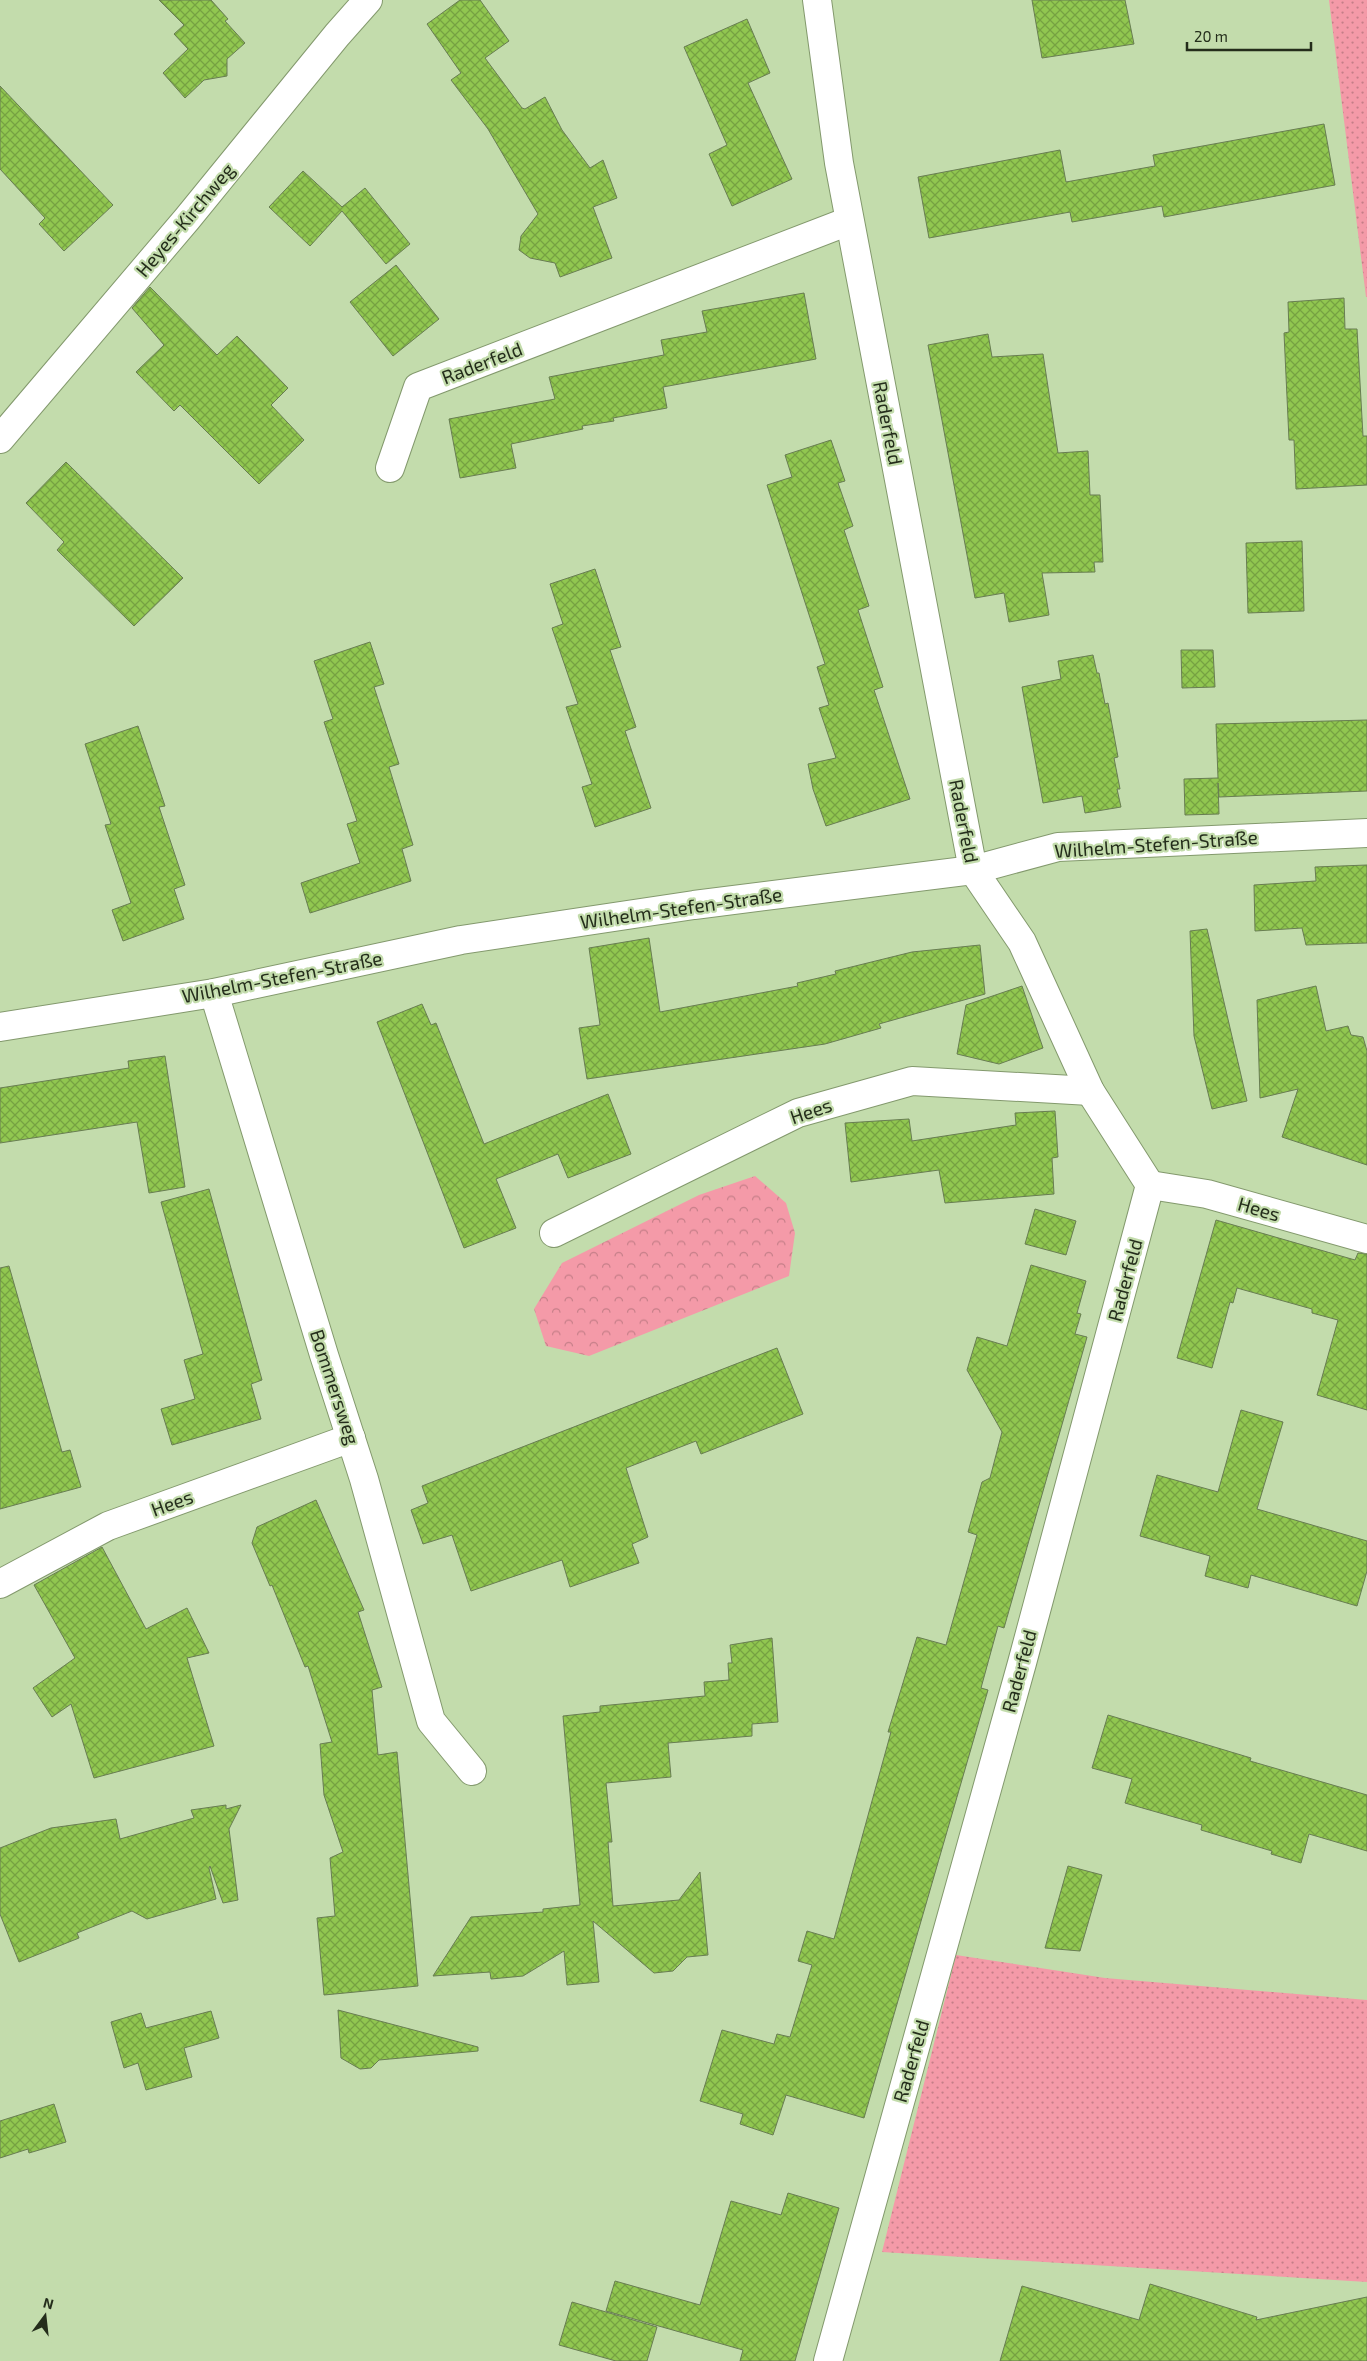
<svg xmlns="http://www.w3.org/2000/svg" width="1367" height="2361" font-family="'Exo 2',sans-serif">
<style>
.grass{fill:url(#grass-dots)}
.park{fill:url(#park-crowns)}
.building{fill:url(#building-cross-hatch);stroke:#687d52}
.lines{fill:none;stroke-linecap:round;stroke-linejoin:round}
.street-casing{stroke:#83996d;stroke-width:30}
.street{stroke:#fff;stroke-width:28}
.labels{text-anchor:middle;stroke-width:4.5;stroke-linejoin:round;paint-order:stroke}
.street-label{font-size:19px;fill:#242d1b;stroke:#c3dcac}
</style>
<defs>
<pattern id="grass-dots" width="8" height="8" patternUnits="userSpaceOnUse" patternTransform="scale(1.25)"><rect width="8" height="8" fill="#f49aa8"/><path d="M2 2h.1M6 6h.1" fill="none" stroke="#c57e88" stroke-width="1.8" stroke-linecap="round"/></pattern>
<pattern id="park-crowns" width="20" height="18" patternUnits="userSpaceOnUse" patternTransform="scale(1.25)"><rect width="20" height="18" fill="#f49aa8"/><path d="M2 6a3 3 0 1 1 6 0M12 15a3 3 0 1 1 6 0" fill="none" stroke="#c57e88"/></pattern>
<pattern id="building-cross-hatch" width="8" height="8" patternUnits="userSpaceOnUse" patternTransform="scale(1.25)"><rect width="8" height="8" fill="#91c750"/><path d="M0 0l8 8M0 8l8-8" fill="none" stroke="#76a242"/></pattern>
</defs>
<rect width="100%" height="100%" fill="#c3dcac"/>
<g class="grass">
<path d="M1329,0H1367V297H1366Z"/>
<path d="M956,1955L1105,1978L1367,2000V2282L882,2252Z"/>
</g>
<path class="park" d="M755,1176L786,1203L795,1233L789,1276L589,1356L546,1346L534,1309L562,1263L699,1195Z"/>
<g class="building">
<path d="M159,0H211L228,19L225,21L245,43L227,59V76L204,80L185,98L163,73L188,49L174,34L184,25Z"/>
<path d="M460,0H480L509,41L485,58L522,108L525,109L545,97L562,130L590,168L603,160L617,198L593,207L612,258L560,277L555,263L530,258L519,250L521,236L538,214L488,129L451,80L461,73L427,24Z"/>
<path d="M1032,0H1125L1134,44L1042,58Z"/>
<path d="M747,19L770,73L748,83L792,179L732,206L709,154L727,145L684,47Z"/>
<path d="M0,86L113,205L64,251L39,224L45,218L0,169Z"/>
<path d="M1324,124L1335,185L1164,217L1162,206L1072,222L1070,212L929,238L918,177L1060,150L1066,182L1155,166L1153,155Z"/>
<path d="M303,171L342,207L365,188L410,244L386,264L342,211L310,246L269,207Z"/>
<path d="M396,265L439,319L393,356L350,302Z"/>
<path d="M150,287L217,355L237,336L288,388L271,405L304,440L259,484L180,405L174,411L136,372L164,345L132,308Z"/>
<path d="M804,293L816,359L663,387L667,408L613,418L614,421L582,426L583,429L511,444L516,468L460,478L449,419L555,399L549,377L664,355L661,340L707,332L702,311Z"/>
<path d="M1344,298L1345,329H1357L1363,436H1367V485L1296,489L1294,440H1289L1284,333L1289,332L1288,302Z"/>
<path d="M988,334L992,357L1043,354L1058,453L1088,451L1090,495H1100L1103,562H1094L1095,572L1042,573L1049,615L1009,622L1004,593L975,598L928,345Z"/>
<path d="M831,440L845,481L838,483L853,526L844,530L869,606L858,610L883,687L874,690L910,799L826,826L813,789L808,764L836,758L819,708L829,705L817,667L825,664L767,485L792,477L785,455Z"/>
<path d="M66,462L183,578L134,626L57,550L64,542L26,503Z"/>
<path d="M1302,541L1304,611L1248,613L1246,543Z"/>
<path d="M595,569L621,647L610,650L636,727L625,731L651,808L595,827L582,787L592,784L566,707L578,704L552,628L563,624L550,584Z"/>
<path d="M370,642L384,684L374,687L399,764L389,767L413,845L402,849L411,881L310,913L301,883L360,863L347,824L357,821L324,722L333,719L314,661Z"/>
<path d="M1181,650H1213L1215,687L1182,688Z"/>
<path d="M1093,655L1097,673H1099L1105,704L1108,703L1118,757L1114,758L1120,789H1117L1121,807L1085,813L1082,796L1043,803L1022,687L1061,679L1058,661Z"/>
<path d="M1367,720V791L1219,797L1218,783L1219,814L1185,815L1184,779L1218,778L1216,724Z"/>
<path d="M138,726L165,806L159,807L185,885L174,889L184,919L123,941L112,910L131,903L105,825L111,824L85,744Z"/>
<path d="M1367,865V943L1306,945L1302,928L1255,931L1254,885L1316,881L1315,867Z"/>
<path d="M1207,929L1247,1101L1212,1109L1194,1036L1190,931Z"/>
<path d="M649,938L660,1012L798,986L797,983L836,974L835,971L912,952L980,945L985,994L879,1024L881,1028L825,1044L587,1079L579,1028L600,1025L589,948Z"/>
<path d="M1022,986L1043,1048L999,1064L957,1054L966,1005Z"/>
<path d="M1316,986L1326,1031L1348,1026L1351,1035L1363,1037L1367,1051V1165L1282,1137L1298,1089L1260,1098L1257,1000Z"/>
<path d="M422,1004L431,1025L436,1023L484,1144L608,1094L631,1154L568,1178L558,1154L496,1179L516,1228L464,1248L377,1022Z"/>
<path d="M165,1056L185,1187L149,1193L137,1122L0,1143V1088L129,1068L128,1061Z"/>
<path d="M1055,1111L1058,1157L1052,1158L1054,1194L945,1203L939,1170L851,1182L845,1123L909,1119L912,1141L1016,1125L1015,1113Z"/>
<path d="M209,1189L262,1380L251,1384L261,1419L172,1445L161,1409L195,1399L184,1360L203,1354L161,1202Z"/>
<path d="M1035,1209L1076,1221L1066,1255L1025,1244Z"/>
<path d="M1216,1220L1355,1260L1358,1253L1367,1254V1410L1317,1395L1338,1320L1312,1313V1309L1237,1288L1233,1303L1230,1302L1212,1368L1177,1358Z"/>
<path d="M1031,1265L1086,1281L1077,1313L1081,1314L1075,1334L1087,1337L1004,1628L998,1626L981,1688L988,1690L864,2118L786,2095L773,2135L740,2124L743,2114L700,2101L722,2030L774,2044L777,2034L790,2037L812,1965L798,1961L807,1931L834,1939L891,1732H888L917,1637L946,1645L977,1535L968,1532L982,1482L990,1478L1002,1432L967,1370L977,1337L1007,1346Z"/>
<path d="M9,1266L62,1452L70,1450L81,1487L0,1509V1268Z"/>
<path d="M777,1348L803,1414L701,1454L696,1441L626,1468L648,1537L632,1544L639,1563L570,1587L562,1560L471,1591L452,1535L423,1544L411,1510L428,1503L422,1486Z"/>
<path d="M1241,1410L1283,1422L1257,1509L1367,1541V1571L1357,1606L1251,1575L1248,1588L1205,1576L1210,1556L1140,1536L1157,1475L1218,1492Z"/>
<path d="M316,1500L364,1610L358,1612L382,1687L372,1690L378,1755L397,1752L418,1986L324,1995L317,1918L335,1916L330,1858L343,1852L324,1795L320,1744L332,1742L308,1666L305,1667L272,1585L270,1586L252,1543L257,1527Z"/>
<path d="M102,1547L146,1629L187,1608L209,1653L187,1658L214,1746L94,1778L71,1704L52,1717L33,1688L75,1658L34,1585Z"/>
<path d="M772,1638L778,1722L752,1724V1736L668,1743L671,1777L606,1783L612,1842H608L613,1906L679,1900L700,1872L708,1955L687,1957L673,1971L654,1973L593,1921L599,1982L567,1985L564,1951L523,1976L491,1979L490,1972L433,1976L471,1917L543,1912V1909L580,1905L563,1716L600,1712V1706L705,1696L704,1682L729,1680L728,1663H732L730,1645Z"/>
<path d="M1108,1715L1251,1758L1250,1761L1367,1795V1851L1309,1834L1301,1863L1271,1854L1272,1851L1201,1830L1202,1825L1125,1803L1132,1779L1092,1768Z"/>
<path d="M226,1805V1809L241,1805L229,1829L238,1900L223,1903L210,1866L209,1868L216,1899L147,1919L132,1911L77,1933L79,1938L19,1962L0,1914V1848L51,1828L116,1819L120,1839L194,1818L191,1810Z"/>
<path d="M1068,1866L1102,1875L1080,1951L1045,1948Z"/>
<path d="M338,2010L478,2047V2051L379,2060L371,2068L360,2069L341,2058Z"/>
<path d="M211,2011L219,2038L184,2048L192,2077L146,2090L138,2063L124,2068L111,2022L141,2013L146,2028Z"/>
<path d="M54,2104L66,2142L29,2153L28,2149L0,2158V2121Z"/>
<path d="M788,2193L839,2208L795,2361H740L743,2350L606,2311L615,2281L700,2305L731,2201L781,2215Z"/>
<path d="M1150,2284L1257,2317L1256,2320L1367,2297V2361H1000L1022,2286L1139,2320Z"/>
<path d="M572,2302L657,2327L647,2361H616L559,2345Z"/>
</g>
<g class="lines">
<defs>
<g id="street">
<path d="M817,0L839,163L973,870L1022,942L1090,1091L1150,1185L1022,1663L828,2361"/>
<path d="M0,439L187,219L337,35L368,0"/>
<path d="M390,468L418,387L849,221"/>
<path d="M214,993L324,1355L364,1479L431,1721L472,1771"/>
<path d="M0,1027L214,993L461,940L694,905L973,870L1058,847L1367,833"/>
<path d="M1150,1185L1207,1194L1367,1239"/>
<path d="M554,1233L798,1113L912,1081L1090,1091"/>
<path d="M0,1584L108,1526L351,1438"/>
</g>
</defs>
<use href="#street" class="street-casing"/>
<use href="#street" class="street"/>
</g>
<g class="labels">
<g class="street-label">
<text transform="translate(185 220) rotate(-50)" y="7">Heyes-Kirchweg</text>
<text transform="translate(482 363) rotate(-21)" y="7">Raderfeld</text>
<text transform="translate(888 423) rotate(79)" y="7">Raderfeld</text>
<text transform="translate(964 821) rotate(79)" y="7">Raderfeld</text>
<text transform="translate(1156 844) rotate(-4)" y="7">Wilhelm-Stefen-Straße</text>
<text transform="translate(681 908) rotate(-8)" y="7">Wilhelm-Stefen-Straße</text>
<text transform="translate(282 977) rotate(-11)" y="7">Wilhelm-Stefen-Straße</text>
<text transform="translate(811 1111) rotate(-19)" y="7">Hees</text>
<text transform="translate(1259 1209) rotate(16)" y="7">Hees</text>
<text transform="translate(1125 1280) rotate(-75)" y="7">Raderfeld</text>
<text transform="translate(335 1387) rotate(72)" y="7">Bommersweg</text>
<text transform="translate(172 1503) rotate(-20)" y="7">Hees</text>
<text transform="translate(1019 1671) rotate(-75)" y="7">Raderfeld</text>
<text transform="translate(911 2061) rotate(-74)" y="7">Raderfeld</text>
</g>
</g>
<g transform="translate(45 2316) rotate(15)" stroke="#c3dcac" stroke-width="4" paint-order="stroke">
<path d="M0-4L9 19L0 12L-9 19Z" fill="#242d1b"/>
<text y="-8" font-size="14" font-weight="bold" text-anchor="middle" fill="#242d1b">N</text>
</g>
<path d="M1187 42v8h124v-8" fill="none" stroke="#242d1b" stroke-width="2.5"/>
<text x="1194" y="42" font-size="15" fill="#242d1b" stroke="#c3dcac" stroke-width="4" paint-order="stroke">20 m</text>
</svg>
